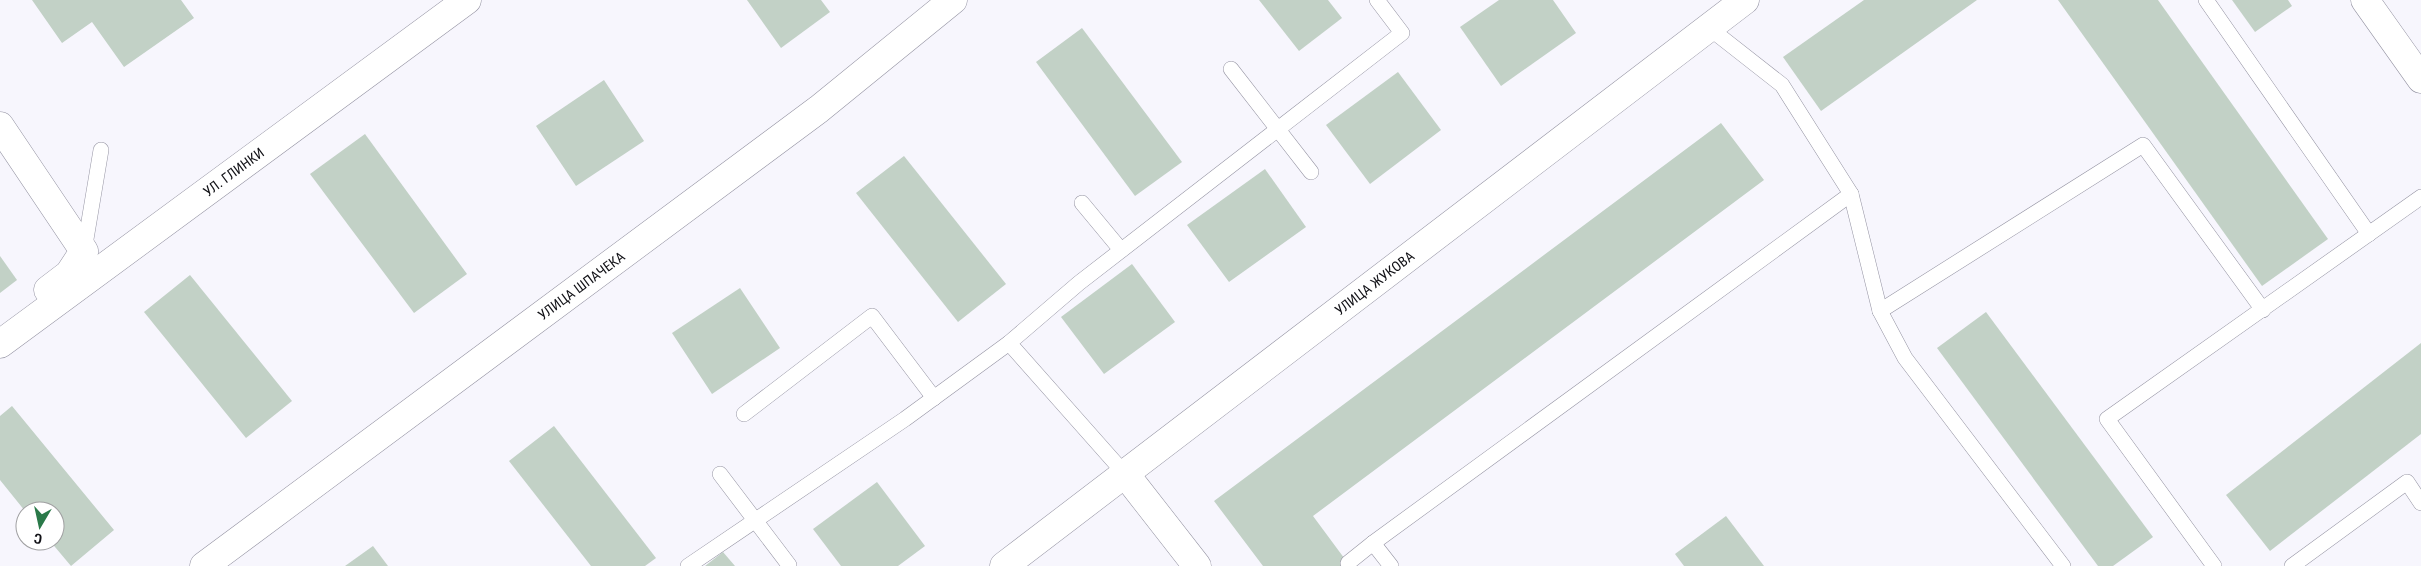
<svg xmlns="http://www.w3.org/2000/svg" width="2421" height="566" font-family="'Roboto Condensed',sans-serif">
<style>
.building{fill:#c2d1c6}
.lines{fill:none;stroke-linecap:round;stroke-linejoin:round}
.service-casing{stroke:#9493a2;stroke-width:16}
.minor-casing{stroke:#9493a2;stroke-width:29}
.tertiary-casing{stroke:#9493a2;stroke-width:29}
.service{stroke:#fff;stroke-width:15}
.minor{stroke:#fff;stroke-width:28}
.tertiary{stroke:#fff;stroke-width:28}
.labels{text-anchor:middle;stroke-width:4.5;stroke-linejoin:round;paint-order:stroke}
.street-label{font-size:14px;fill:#111116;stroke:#fff}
</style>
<rect width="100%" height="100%" fill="#f7f6fd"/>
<g class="building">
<path d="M32,0H181L194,18L124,67L92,22L62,43Z"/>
<path d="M747,0H821L830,12L781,48Z"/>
<path d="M1259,0H1328L1342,18L1299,51Z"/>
<path d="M1499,0H1553L1576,33L1501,86L1460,27Z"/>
<path d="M1864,0H1977L1821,111L1783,57Z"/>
<path d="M2058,0H2158L2328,239L2262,286Z"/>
<path d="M2232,0H2288L2292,6L2255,32Z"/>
<path d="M1082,28L1182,162L1135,196L1036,62Z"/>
<path d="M1398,72L1441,130L1370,184L1326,125Z"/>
<path d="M604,80L644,141L576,186L536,126Z"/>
<path d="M1721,123L1764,180L1313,516L1350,566H1263L1214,501Z"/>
<path d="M365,134L467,274L414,313L310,174Z"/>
<path d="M904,156L1006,284L958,322L856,193Z"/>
<path d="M1265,169L1306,227L1229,282L1187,225Z"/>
<path d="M0,256L17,280L0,293Z"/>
<path d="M1132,264L1175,322L1104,374L1061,317Z"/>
<path d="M190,275L292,401L246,438L144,312Z"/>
<path d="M740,288L780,348L712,394L672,333Z"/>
<path d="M1986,312L2153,537L2113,566H2098L1937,348Z"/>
<path d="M2421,343V434L2270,551L2226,495Z"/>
<path d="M12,406L114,530L71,566L50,541H55V511H25L0,480V416Z"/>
<path d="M554,426L656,558L645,566H591L509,461Z"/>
<path d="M877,482L925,546L898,566H841L813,529Z"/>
<path d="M1726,516L1764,566H1684L1675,554Z"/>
<path d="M373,546L388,566H345Z"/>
<path d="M723,552L735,566H705Z"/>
</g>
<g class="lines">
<defs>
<g id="service">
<path d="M2206,0L2369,234"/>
<path d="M1708,27L1782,85L1851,194L1880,311L1905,358L2063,566"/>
<path d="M1231,69L1311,172"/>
<path d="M1082,203L1121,250"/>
<path d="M84,251L101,150"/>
<path d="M1880,311L2143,145L2263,310"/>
<path d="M744,414L872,316L934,398"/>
<path d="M720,474L789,565"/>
<path d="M1126,475L1009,343L1079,283L1402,33L1377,0"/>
<path d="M1348,563L1373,543"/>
<path d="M688,566L905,419L1009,343"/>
<path d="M1391,566L1373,543L1851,194"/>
<path d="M2214,566L2107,419L2421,197"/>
<path d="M2292,566L2407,482L2421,503"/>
</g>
<g id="minor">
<path d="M0,126L84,251L69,274L48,290"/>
<path id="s1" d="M0,344L467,0"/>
<path d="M1126,475L1197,566"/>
</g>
<g id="tertiary">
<path d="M2365,0L2421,79"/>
<path id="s2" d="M204,566L819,109L953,0"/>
<path id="s3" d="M1004,566L1745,0"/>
</g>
</defs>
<use href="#service" class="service-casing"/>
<use href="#minor" class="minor-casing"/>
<use href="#tertiary" class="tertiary-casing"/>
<use href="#service" class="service"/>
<use href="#minor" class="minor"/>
<use href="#tertiary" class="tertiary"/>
</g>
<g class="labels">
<g class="street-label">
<text dy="5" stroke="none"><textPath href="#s1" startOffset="290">УЛ. ГЛИНКИ</textPath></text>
<text dy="5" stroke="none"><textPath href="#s3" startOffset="466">УЛИЦА ЖУКОВА</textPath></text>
<text dy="5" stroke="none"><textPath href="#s2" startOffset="470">УЛИЦА ШПАЧЕКА</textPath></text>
</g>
</g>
<g transform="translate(40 526) rotate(189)"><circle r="24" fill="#ffffff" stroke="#a0a0a2"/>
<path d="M0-4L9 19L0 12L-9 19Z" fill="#2a7949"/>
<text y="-8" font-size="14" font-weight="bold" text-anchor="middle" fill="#111116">С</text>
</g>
</svg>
